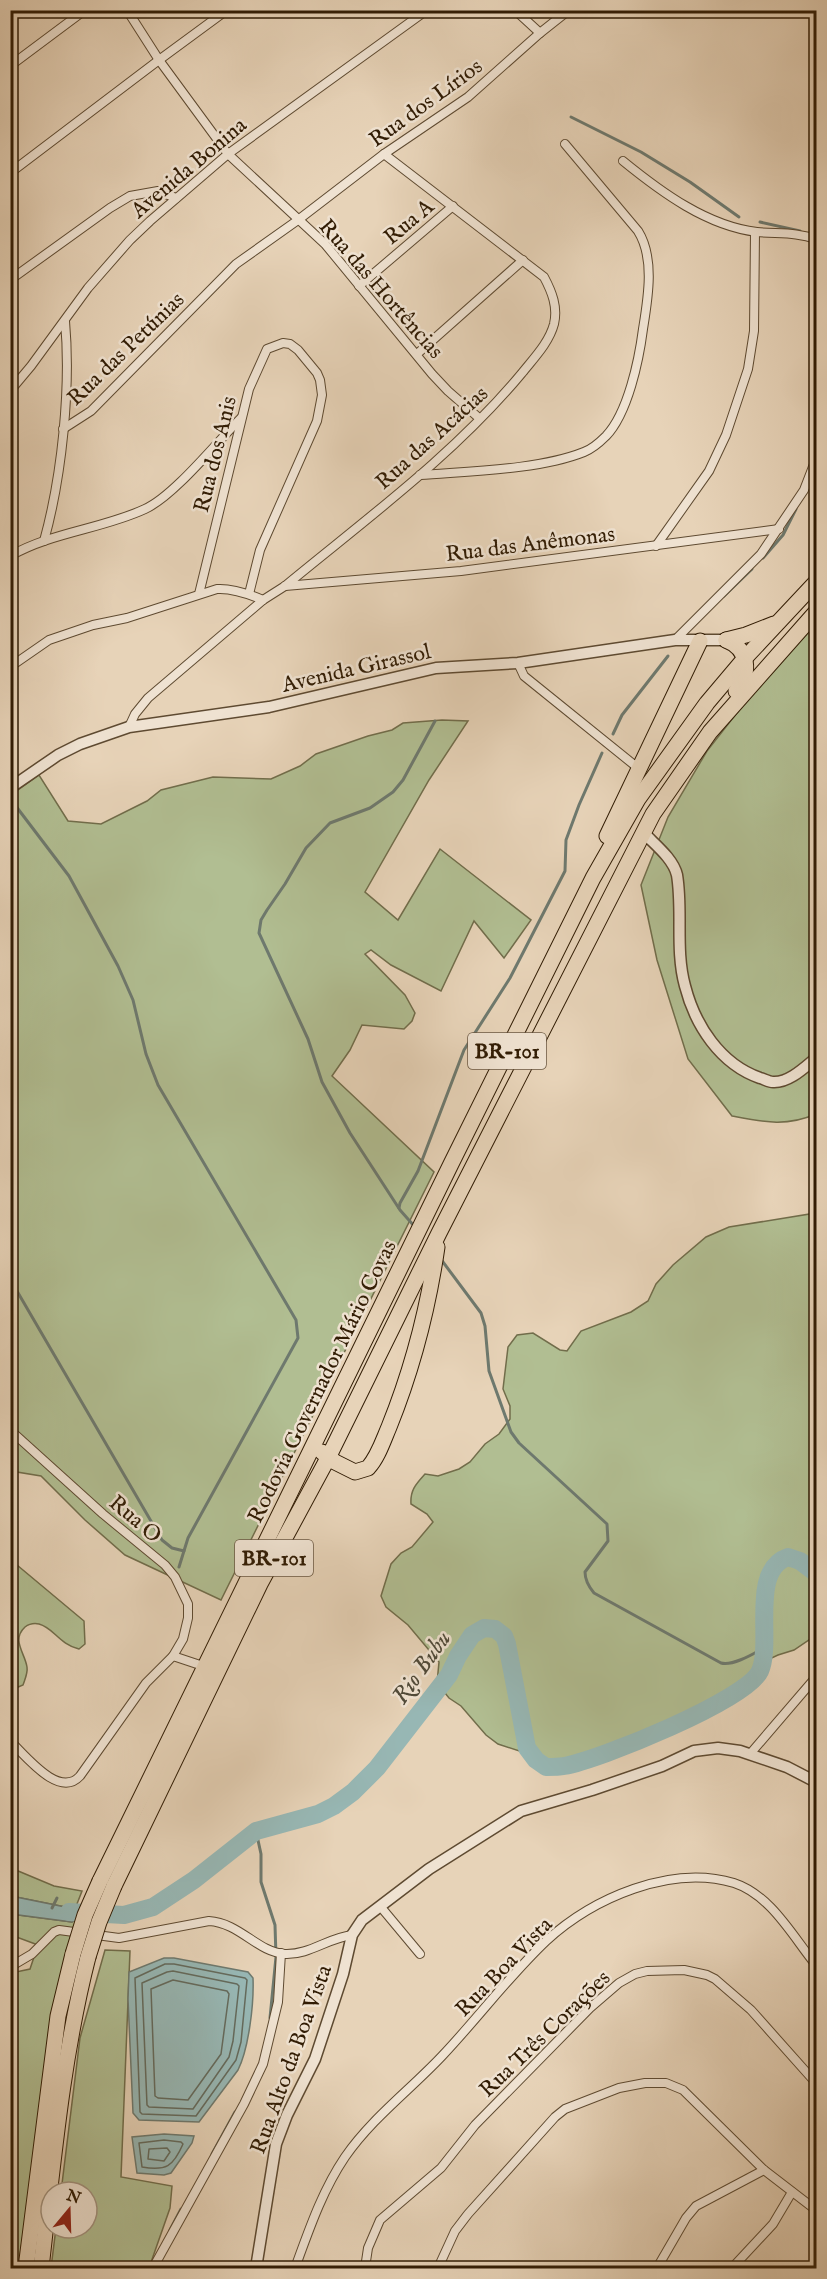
<svg xmlns="http://www.w3.org/2000/svg" width="827" height="2279" font-family="'IM FELL English',serif">
<style>
.green{fill:#b1be92;stroke:#716d4b;stroke-width:1.5}
.water{fill:#97b7b4;stroke:#6e796e;stroke-width:1.5}
.lines{fill:none;stroke-linecap:round;stroke-linejoin:round}
.shore{stroke:#646a5c;stroke-width:1.5}
.stream{stroke:#6e796e;stroke-width:3}
.river{stroke:#97b7b4;stroke-width:18}
.minor-casing{stroke:#5e4a31;stroke-width:10}
.tertiary-casing{stroke:#5e4a31;stroke-width:13}
.motorway-casing{stroke:#311c04;stroke-width:17}
.minor{stroke:#efe2d1;stroke-width:8}
.tertiary{stroke:#efe2d1;stroke-width:10}
.motorway{stroke:#e7d3b8;stroke-width:15}
.motorway-bridge-casing{stroke:#311c04;stroke-width:17;stroke-linecap:butt}
.motorway-bridge{stroke:#e7d3b8;stroke-width:15}
.labels{text-anchor:middle;stroke-width:5;stroke-linejoin:round;paint-order:stroke}
.shield{fill:#efe2d1;stroke:#6a5742;stroke-width:1.5}
.shield-label{font-size:21px;font-weight:bold;fill:#311c04}
.street-label{font-size:22px;fill:#311c04;stroke:#efe2d1}
.water-label{font-size:24px;font-style:italic;fill:#504a39;stroke:#efe2d1}
</style>
<rect width="100%" height="100%" fill="#e7d3b8"/>
<filter id="stains"><feTurbulence type="fractalNoise" baseFrequency=".00333" numOctaves="4"/><feColorMatrix values="0 0 0 0 .2 0 0 0 0 .09 0 0 0 0 .02 0 0 0 .5 -.17"/></filter>
<radialGradient id="worn" r=".72"><stop offset=".6" stop-color="#630" stop-opacity="0"/><stop offset="1" stop-color="#630" stop-opacity=".3"/></radialGradient>
<g class="green">
<path d="M816,623V1114C786,1127 764,1122 732,1116L688,1059L657,960L641,885L668,817L707,751L758,686Z"/>
<path d="M442,720L468,721L429,780L365,892L398,920L440,849L531,920L504,958L474,921L441,991L391,965L371,950L365,954L405,995L415,1013L412,1021L404,1029L362,1025L350,1050L332,1076L434,1172L221,1600L125,1555L85,1520L41,1476L11,1471V795L39,775L68,821L101,824L147,801L161,790L213,777L271,779L300,766L316,754L368,736L392,730L403,723Z"/>
<path d="M816,1213V1635L794,1650L778,1655L761,1663L746,1683L743,1695L738,1698L724,1702L713,1710L637,1747L593,1761L562,1765L498,1744L486,1735L461,1706L449,1698L437,1683L439,1662L408,1625L386,1607L381,1596L391,1564L401,1553L412,1547L433,1522L427,1514L411,1504C410,1490 416,1484 425,1474L438,1476L459,1469L470,1462L485,1444L499,1434L510,1419V1406L503,1389L508,1347L517,1335L533,1333L560,1350L567,1351L581,1331L631,1312L648,1301L656,1284L673,1265L706,1237L729,1227Z"/>
<path d="M11,1560L84,1621L85,1644L79,1649C59,1644 54,1628 39,1624C34,1623 29,1624 25,1627C11,1640 25,1653 27,1667C28,1673 25,1679 23,1685L16,1688H10Z"/>
<path d="M11,1868L54,1886L82,1891L75,1909L11,1896Z"/>
<path d="M11,1914L72,1922L81,1916L27,2209L18,2268H10L11,1973L30,1969L38,1945L11,1935Z"/>
<path d="M105,1950L130,1951L121,2177L172,2186L170,2208L149,2268H51L56,2228H87V2192H61L80,2038Z"/>
</g>
<g class="water">
<path d="M11,1896L75,1909L81,1916L72,1922L11,1914Z"/>
<path d="M164,1958H174L248,1972L253,1978C254,2003 249,2048 238,2070L199,2122L139,2120L133,2113L128,1999L129,1972Z"/>
<path d="M164,2134L194,2136L192,2143L171,2173L164,2175L137,2173L132,2137Z"/>
</g>
<g class="lines">
<g class="shore">
<path d="M165,1964H174L245,1978L247,1980L241,2042L236,2060L196,2116L142,2114L140,2112L135,1978Z"/>
<path d="M173,1971L237,1984L239,1986L233,2041L229,2057L193,2109L149,2107L147,2105L142,1983L167,1972Z"/>
<path d="M173,1980L227,1991L229,1994L221,2054L188,2100L158,2098L155,2096L151,1989Z"/>
<path d="M164,2140L181,2142L183,2144C173,2167 166,2171 142,2167L139,2143Z"/>
<path d="M167,2148L170,2152L164,2161L148,2159L149,2149Z"/>
</g>
<g class="stream">
<path d="M571,117L641,152L690,182L739,217"/>
<path d="M760,222L800,231"/>
<path d="M763,558L783,535L796,509"/>
<path d="M724,596L752,569"/>
<path d="M613,734L622,715L668,656"/>
<path d="M12,801L69,876L118,966L133,1000L146,1054L158,1085L296,1320L298,1338L188,1538L179,1567"/>
<path d="M399,1208L400,1203L418,1171L464,1050L510,978L565,871L566,840L579,805L602,753"/>
<path d="M415,1227L400,1210L350,1133L322,1082L308,1039L259,933L261,920L267,910L285,884L306,848L330,823L370,808L393,792L403,780L435,721"/>
<path d="M440,1258L481,1313L485,1326L489,1371L511,1432L519,1443L607,1524L608,1541L585,1572C585,1581 589,1587 594,1593L721,1663C733,1666 753,1654 764,1648"/>
<path d="M10,1279L162,1540L172,1548L184,1551"/>
<path d="M256,1831L261,1854V1882L275,1925L276,1957L270,2018"/>
<path d="M52,1908L57,1898"/>
<path d="M212,2154L235,2112"/>
<path d="M170,2230L181,2209"/>
</g>
<path class="river" d="M69,1912L124,1915L153,1907L194,1880L256,1831L318,1814L334,1806L353,1792L377,1768L449,1675L458,1656L472,1635L484,1628L495,1629L504,1636L507,1644L527,1748L536,1760L546,1767C552,1767 559,1767 564,1766C599,1760 747,1700 760,1671C773,1642 749,1570 788,1557L800,1561L816,1573"/>
<defs>
<g id="minor">
<path d="M127,10L159,60L228,154L325,244L432,374L448,391L479,418"/>
<path d="M515,10L540,33"/>
<path d="M807,10L816,13"/>
<path d="M10,66L85,10"/>
<path d="M623,161C661,192 707,226 757,232C777,234 797,232 816,239"/>
<path d="M10,173L159,60L227,10"/>
<path d="M10,280L110,208L130,196L158,191L176,198"/>
<path d="M359,286L453,206"/>
<path d="M417,354L523,260"/>
<path d="M10,391L31,366L88,288L130,240L150,221L228,154L427,10"/>
<path d="M63,429L91,411L236,264L298,220L384,154L468,97L540,33L569,10"/>
<path d="M420,475C469,471 539,470 584,452C592,449 600,442 606,436C628,413 639,360 643,329C648,298 655,258 638,231L565,144"/>
<path d="M44,541C62,476 71,388 65,321"/>
<path d="M656,546L709,471L726,435L748,369L754,331L755,232"/>
<path d="M10,556C52,532 102,529 145,509C174,496 217,442 241,418"/>
<path d="M285,586L461,571L779,529"/>
<path d="M199,594L249,389L267,349L283,343L290,344L298,350L317,373L320,380L322,395L317,421L260,550L249,594"/>
<path d="M675,640L761,554L804,490L816,459"/>
<path d="M518,663L524,676L638,768"/>
<path d="M10,667L49,640L93,625L127,618L217,589C233,588 249,594 263,600"/>
<path d="M129,727L135,714L148,698L263,600L285,586C366,519 454,455 522,373C533,359 549,343 554,324C558,307 552,292 544,277L384,154"/>
<path d="M10,1430L103,1514L165,1565L175,1577L188,1604V1618L183,1639L173,1656"/>
<path d="M10,1741C26,1756 59,1799 80,1776L146,1683L173,1656L206,1667"/>
<path d="M750,1754L816,1677"/>
<path d="M380,1906L420,1954"/>
<path d="M10,1967L32,1954L54,1932L59,1930L119,1938L209,1921C240,1923 257,1952 285,1954C309,1955 328,1938 352,1935"/>
<path d="M153,2268L244,2104L263,2064L278,2002L281,1953"/>
<path d="M295,2268C309,2230 322,2191 345,2157C372,2118 410,2090 442,2056C478,2018 509,1976 546,1941C593,1898 671,1864 734,1883C771,1895 793,1937 816,1965"/>
<path d="M365,2268L368,2248L380,2220L441,2168L475,2125L590,2008L619,1983L635,1974L647,1971L684,1970L707,1975L715,1979L751,2010L816,2083"/>
<path d="M438,2268L455,2231L468,2214L555,2117L565,2109L619,2088L645,2083H666L683,2090L764,2170L816,2210"/>
<path d="M657,2268L686,2218L696,2206L764,2170"/>
<path d="M732,2268L773,2224L792,2192"/>
</g>
<g id="tertiary">
<path d="M10,788L58,755L80,744L129,727L269,707L436,668L518,663L675,640H726"/>
<path d="M643,832C654,844 673,858 677,875C683,911 675,950 685,986C695,1025 720,1064 760,1078C764,1079 769,1082 773,1082C789,1083 805,1067 816,1058"/>
<path d="M256,2268L276,2144L287,2115L315,2059L343,1974L352,1935L362,1920L429,1869L521,1811L592,1790L662,1766L694,1751L718,1748L740,1751L787,1767L816,1782"/>
</g>
<g id="motorway">
<path d="M726,640C749,649 751,673 736,691"/>
<path d="M726,640L746,635L774,624"/>
<path d="M607,836L700,641"/>
<path d="M322,1452L335,1462L355,1472L368,1468C378,1457 383,1441 389,1427C412,1370 428,1309 437,1247"/>
<path d="M100,1881L451,1164L593,878L638,799L707,703L745,658L816,582"/>
<path d="M114,1886L260,1584L328,1458L439,1233L653,814L710,732L816,612"/>
<path d="M26,2268L58,2016L73,1954"/>
<path d="M41,2268C53,2164 62,2059 88,1957"/>
</g>
</defs>
<use href="#minor" class="minor-casing"/>
<use href="#tertiary" class="tertiary-casing"/>
<use href="#motorway" class="motorway-casing"/>
<use href="#minor" class="minor"/>
<use href="#tertiary" class="tertiary"/>
<use href="#motorway" class="motorway"/>
<defs>
<g id="motorway-bridge">
<path d="M73,1954L85,1915L100,1881"/>
<path d="M88,1957L99,1922L114,1886"/>
</g>
</defs>
<use href="#motorway-bridge" class="motorway-bridge-casing"/>
<use href="#motorway-bridge" class="motorway-bridge"/>
</g>
<g class="labels">
<g class="shield">
<rect x="468" y="1033" width="78" height="36" rx="4.5"/>
<rect x="235" y="1540" width="78" height="36" rx="4.5"/>
</g>
<g class="shield-label">
<text x="507" y="1058">BR-101</text>
<text x="274" y="1565">BR-101</text>
</g>
<g class="street-label">
<text transform="translate(425 102) rotate(-36)" y="8">Rua dos Lírios</text>
<text transform="translate(188 167) rotate(-40)" y="8">Avenida Bonina</text>
<text transform="translate(408 221) rotate(-40)" y="8">Rua A</text>
<text transform="translate(382 288) rotate(49)" y="8">Rua das Hortências</text>
<text transform="translate(125 348) rotate(-44)" y="8">Rua das Petúnias</text>
<text transform="translate(431 437) rotate(-42)" y="8">Rua das Acácias</text>
<text transform="translate(214 454) rotate(-76)" y="8">Rua dos Anis</text>
<text transform="translate(530 543) rotate(-7)" y="8">Rua das Anêmonas</text>
<text transform="translate(356 667) rotate(-13)" y="8">Avenida Girassol</text>
<text transform="translate(321 1381) rotate(-64)" y="8">Rodovia Governador Mário Covas</text>
<text transform="translate(136 1518) rotate(40)" y="8">Rua O</text>
<text transform="translate(503 1966) rotate(-46)" y="8">Rua Boa Vista</text>
<text transform="translate(544 2033) rotate(-44)" y="8">Rua Três Corações</text>
<text transform="translate(290 2059) rotate(-70)" y="8">Rua Alto da Boa Vista</text>
</g>
<g class="water-label">
<text transform="translate(421 1667) rotate(-55)" y="8">Rio Bubu</text>
</g>
</g>
<rect width="827" height="2279" fill="none" stroke="#e7d3b8" stroke-width="36"/>
<rect x="12" y="12" width="803" height="2255" fill="none" stroke="#311c04" stroke-width="3"/>
<rect x="18" y="18" width="791" height="2243" fill="none" stroke="#311c04" stroke-width="1.5"/>
<g transform="translate(69 2210) rotate(19)"><circle r="28" fill="#efe2d1" stroke="#a3937f" stroke-width="1.5"/>
<path d="M0-4.5L10 22L0 15L-10 22Z" fill="#8f2418"/>
<text y="-9" font-size="16" font-weight="bold" text-anchor="middle" fill="#311c04">N</text>
</g>
<rect width="100%" height="100%" filter="url(#stains)"/>
<rect width="100%" height="100%" fill="url(#worn)"/>
</svg>
